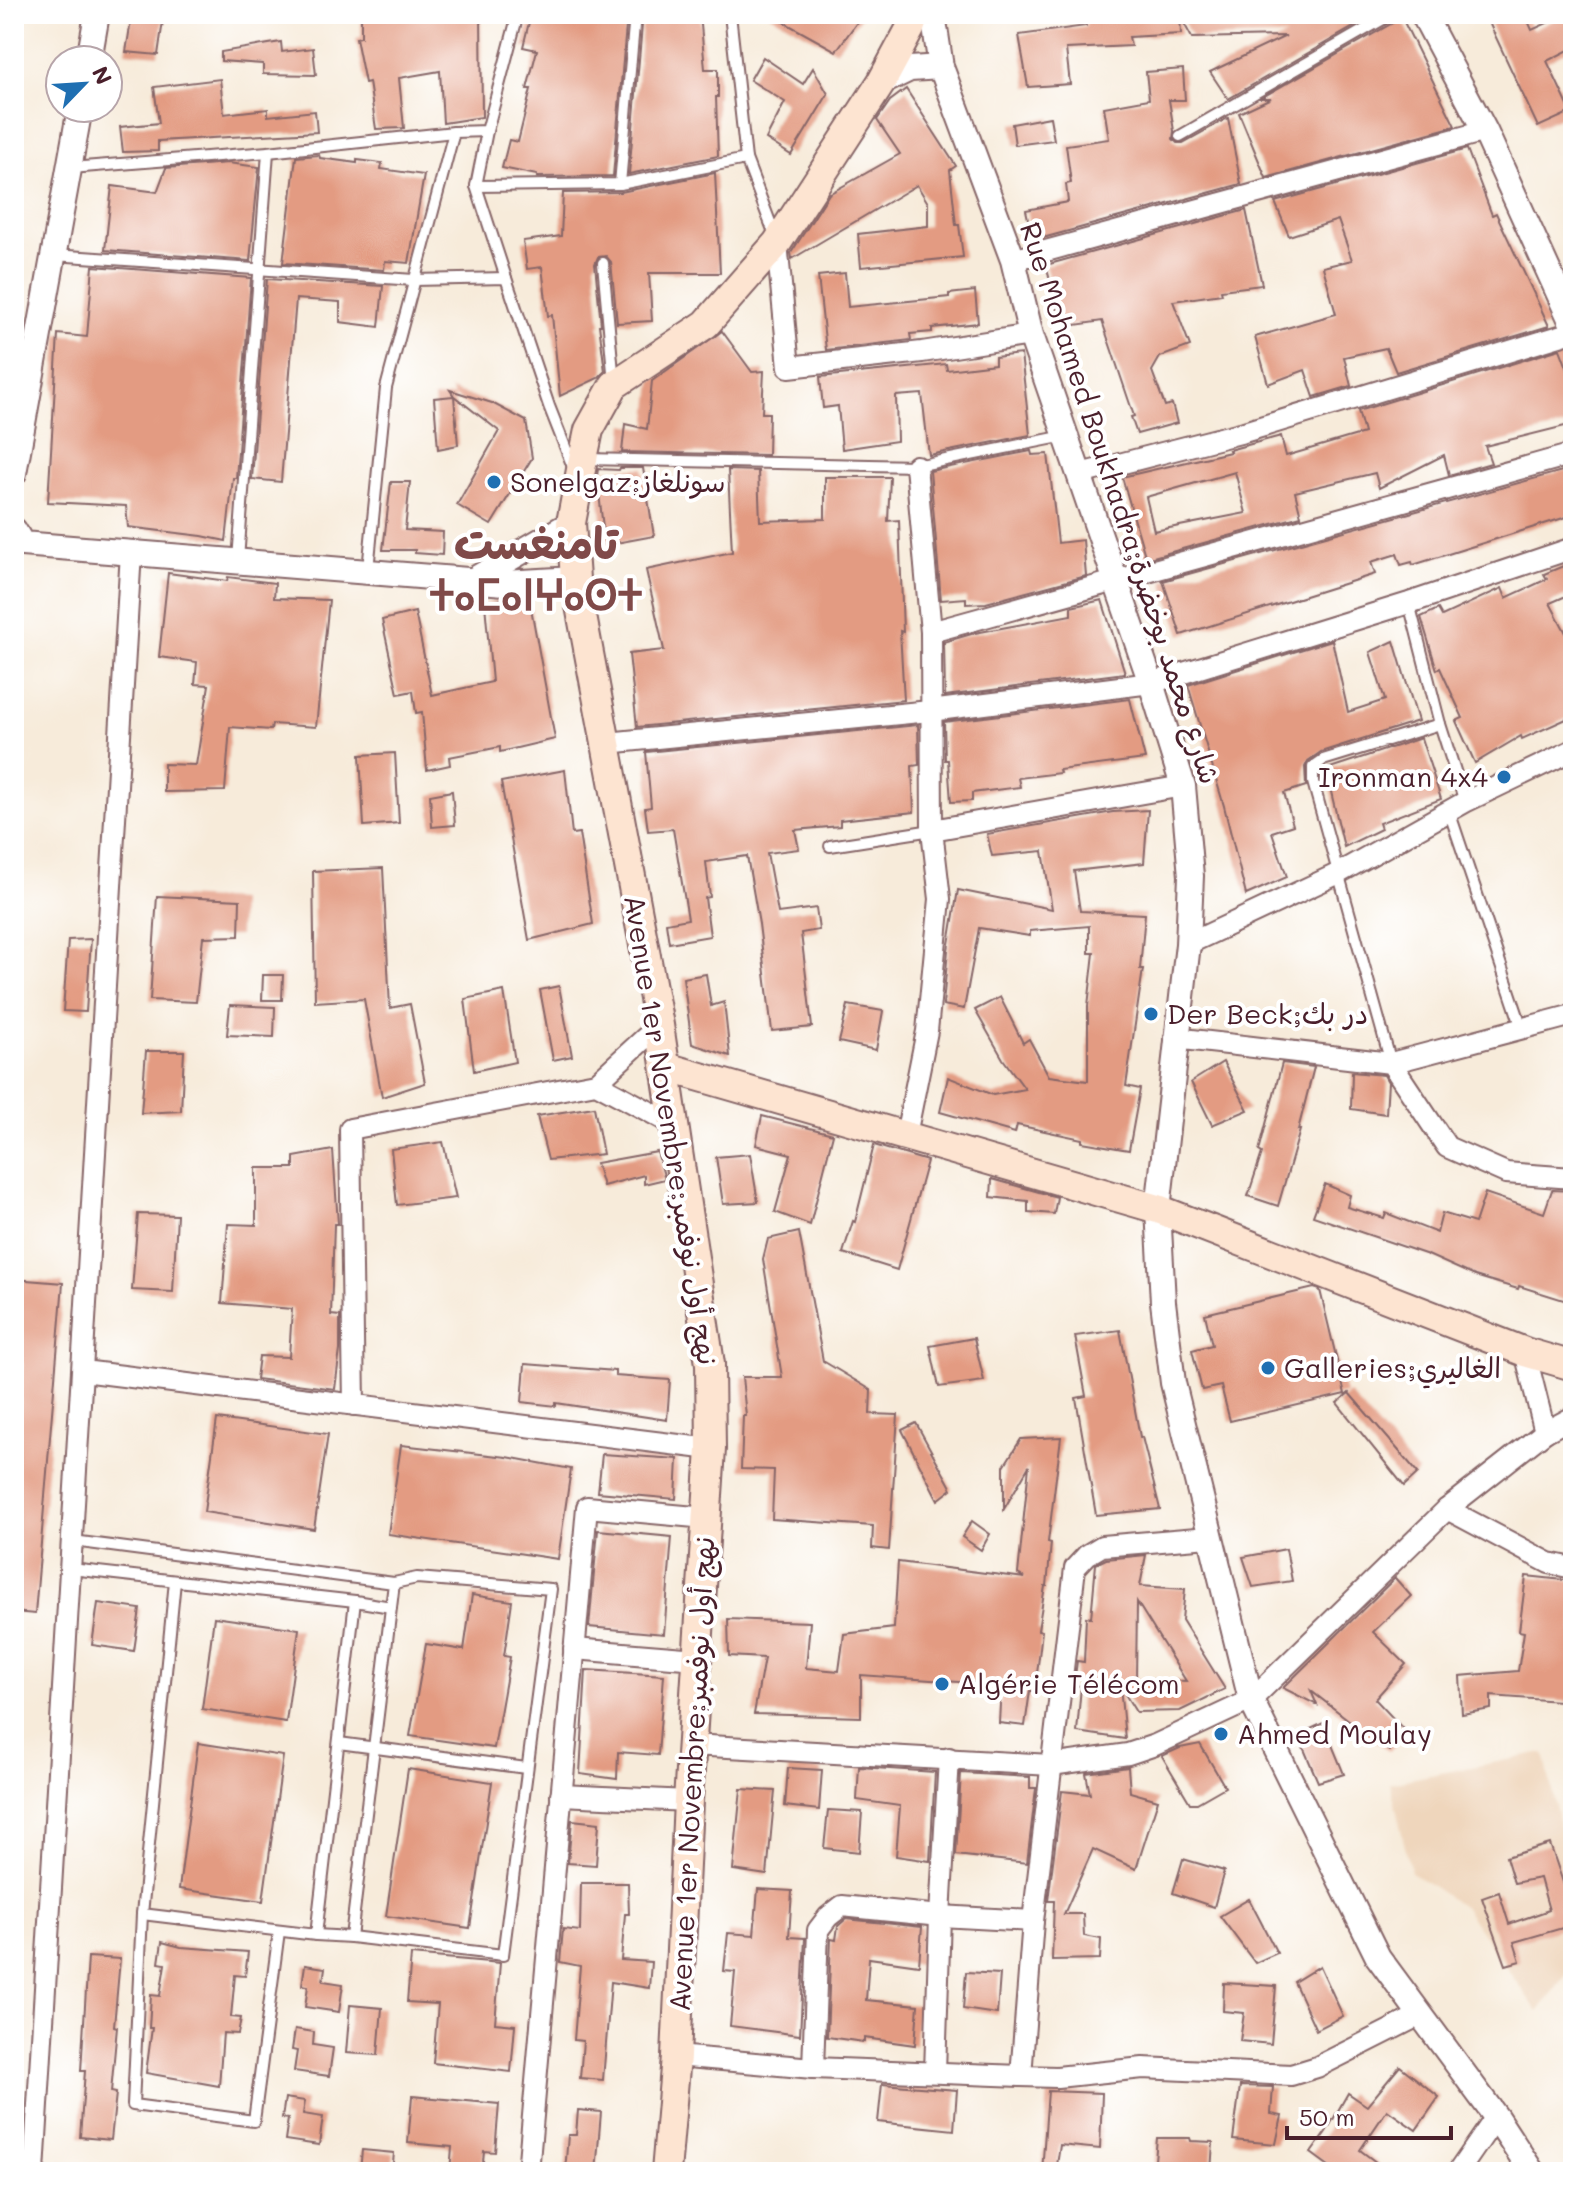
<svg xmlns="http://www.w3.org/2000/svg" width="1587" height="2186" font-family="Mali,'Playpen Sans Arabic','Noto Sans Tifinagh',sans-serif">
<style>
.built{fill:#efd6bc}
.building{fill:#e39b82;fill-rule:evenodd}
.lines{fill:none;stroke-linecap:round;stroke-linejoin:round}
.service-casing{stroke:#876668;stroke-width:14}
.minor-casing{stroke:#876668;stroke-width:24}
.tertiary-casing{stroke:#876668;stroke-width:28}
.secondary-casing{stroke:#876668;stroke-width:32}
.service{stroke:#fff;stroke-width:10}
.minor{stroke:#fff;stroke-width:20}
.tertiary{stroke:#fff;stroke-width:24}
.secondary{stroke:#fde4d1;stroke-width:28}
.poi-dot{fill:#1f6fb2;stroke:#fff;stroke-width:3}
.labels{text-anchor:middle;stroke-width:8;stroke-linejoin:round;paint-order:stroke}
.poi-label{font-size:28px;fill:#4a1f2b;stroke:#fff;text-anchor:start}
.street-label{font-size:28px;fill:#4a1f2b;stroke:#fff}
.town-label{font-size:44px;font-weight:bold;fill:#804a49;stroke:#fff}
</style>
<rect width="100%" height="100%" fill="#fff"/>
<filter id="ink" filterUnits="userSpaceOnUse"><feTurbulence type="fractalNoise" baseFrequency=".0125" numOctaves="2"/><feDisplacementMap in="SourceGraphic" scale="16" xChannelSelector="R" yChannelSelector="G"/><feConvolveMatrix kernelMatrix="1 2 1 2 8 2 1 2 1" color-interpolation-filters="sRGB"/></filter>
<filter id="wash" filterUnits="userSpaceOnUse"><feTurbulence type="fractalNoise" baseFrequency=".006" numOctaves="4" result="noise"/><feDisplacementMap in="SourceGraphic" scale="32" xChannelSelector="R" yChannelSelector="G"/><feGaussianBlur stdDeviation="1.8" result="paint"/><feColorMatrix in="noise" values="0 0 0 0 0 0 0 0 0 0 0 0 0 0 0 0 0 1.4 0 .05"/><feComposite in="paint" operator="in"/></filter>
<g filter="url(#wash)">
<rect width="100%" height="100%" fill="#f7ebda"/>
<path class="built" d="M1544,1753L1562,1838L1573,1835V1966L1538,2012L1464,1908L1411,1872L1390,1783Z"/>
<g id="blocks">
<g class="building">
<path d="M132,14H164L158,55L126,52Z"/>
<path d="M361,14H481L482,117L443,123L440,71L399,78L404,128L376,129L369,82L365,83L356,38L361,37Z"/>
<path d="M531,14H627L613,176L537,177V175L502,168L509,140L518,142L531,89H527L537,50L523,47Z"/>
<path d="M643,14H700L705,69H718V97H716L718,156L629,174Z"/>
<path d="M769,14H863L836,51Z"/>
<path d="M1116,14H1376L1228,99L1210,72L1286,36L1192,38L1180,16L1181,34L1129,37L1131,46L1066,49L1070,84L1028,87L1019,35L1086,26L1085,16Z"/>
<path d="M1400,14L1455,126L1266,178L1239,113L1271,98H1261L1396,21Z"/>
<path d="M1485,14H1525L1532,30L1567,14H1573V48L1547,61L1571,112L1538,127Z"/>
<path d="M281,42L282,52L313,48L316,75L263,74V64L221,61V52Z"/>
<path d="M763,57L803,84L813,68L828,94L791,155L766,139L785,102L750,80Z"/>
<path d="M1183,69L1185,100H1169L1174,131L1173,139L1177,143H1183L1228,118L1241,184L1039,239L1038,236L1032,237L1026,210L1068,202L1066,184L1071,183L1066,145L1109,139L1104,107L1149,99L1146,72Z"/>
<path d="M220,79L224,114L268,109V116L315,111L317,132L158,141V151L123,152L120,127L159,123L154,87Z"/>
<path d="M906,89L956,166L950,170L956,225H959L963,257L861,267L858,234L928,226V203L917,185L792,259L791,253L829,194L900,154L877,120L890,101Z"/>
<path d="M1050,117L1054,140L1015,145L1012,124Z"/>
<path d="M1467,149L1492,215L1496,213L1549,326L1396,372L1386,348L1344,357L1351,386L1314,397L1305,370L1268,384L1255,337L1336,314L1323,267L1352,260L1338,220L1289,236L1275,202Z"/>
<path d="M319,155L320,158L357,163V160L382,163L381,169L424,175L409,263L385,261L384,270L283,263L296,157Z"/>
<path d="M228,163L259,167L250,261L105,250L112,186L157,192L166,168Z"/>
<path d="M715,173L720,273H649L652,321L617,323L611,262L606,256L598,257L595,264L601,325H599L605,371L598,378L560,396L552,315L548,316L542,267L527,269L523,241L561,236L563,193L621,192Z"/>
<path d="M1246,210L1262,285L1221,290L1222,294L1173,301L1190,346L1160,357L1152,371L1165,406L1172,404L1177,423L1137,434L1131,417L1134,416L1102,321L1062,327L1046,265Z"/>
<path d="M93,266L251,278L236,478H233L226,541L202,536L128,527L126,506L48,502L58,334L87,337Z"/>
<path d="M845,273L848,307L949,297V294L975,291L978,323L932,328V332L910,334L911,340L826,350L818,276Z"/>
<path d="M267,279L383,286L379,327L340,322V302L296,299L281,482L252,479Z"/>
<path d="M722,331L752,372L764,371L762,413H769L768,455L622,452L625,424L647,429L652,381Z"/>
<path d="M1560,349L1573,383V424L1485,446L1491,463L1449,475L1444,455L1379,488L1375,473L1295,492L1301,516L1146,559L1122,477L1230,452L1229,450L1281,436L1286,456L1364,433L1358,411ZM1235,472L1246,513L1154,531L1146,497Z"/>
<path d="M1021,354L1030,435L929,455L922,394L896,396L897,441L842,449L838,406L823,408L820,377L946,364L947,370L995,364V357Z"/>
<path d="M450,390L492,403L526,421L532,458L491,525L457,505L499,431L454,396L458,445L438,449L434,398L454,396Z"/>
<path d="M1031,451L1032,455L1048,454L1058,543L1083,540L1086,576L986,603L966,604V598L941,600L930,471Z"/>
<path d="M620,468H643L654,536L605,545L597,476L598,469L619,470Z"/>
<path d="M1573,468V515L1413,565L1412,562L1401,565L1397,554L1371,562L1375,574L1181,635L1163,581Z"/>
<path d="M728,470L758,471L760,521L825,519V477H890L888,521L899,520L903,632L900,631L904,700L637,727L629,654L664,650L646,570L732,552Z"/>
<path d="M391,482H410L405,530L443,532L442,555L415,553V550H383Z"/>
<path d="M1573,562V593L1550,603L1573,646V716L1522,739L1521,736L1475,763L1456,721L1463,718L1440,668L1437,670L1421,617L1438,609L1442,616L1502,588L1506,598L1547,579L1544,574Z"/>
<path d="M168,573L227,581L228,577L275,583L274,598L329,600L316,727L272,724L271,730L230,727L225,791L164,792V764L196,765L209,685L195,684L197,662L159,657Z"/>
<path d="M529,597L555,739L500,752V747L449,757L450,765L427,770L422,712L416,713L413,691L398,694L382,620L415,612L432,695L492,682L485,604L505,598Z"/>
<path d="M1102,600L1125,673L945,696L944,642L975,633L1071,615V607Z"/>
<path d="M1332,640L1348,712L1385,700L1370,652L1394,641L1418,721L1321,752L1308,761L1305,767L1306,786L1284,793L1293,825L1272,832L1287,877L1246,895L1224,806L1188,685Z"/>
<path d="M1130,699L1145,759L1059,770L1060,773L1018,778L1020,787L972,793V801L951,802L948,760H945L944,722Z"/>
<path d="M918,725L919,765L912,766L914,812L840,820V826L795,830L799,849L767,853L778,913L816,908L819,930L801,933L812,1027L772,1031L759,924L747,856L706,862L710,897L705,898L710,936L669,943L666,923L688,919L673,829L648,831L645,808L651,807L646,752Z"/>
<path d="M1421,738L1441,799L1379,823L1381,829L1344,847L1328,779L1321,781V771Z"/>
<path d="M395,753L399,823L364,826L360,755Z"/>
<path d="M565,770L572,834L579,833L593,924L529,940L501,782Z"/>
<path d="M452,791L455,825L432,827L430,795Z"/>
<path d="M1148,810L1144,863L1074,871L1080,911L1145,914L1140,969H1143L1126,1086L1140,1089L1129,1150L1082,1142V1139L1017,1125L1015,1133L940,1112L948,1077L993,1095L1025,1089L1003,1059L975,1010L1000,997L1023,1043L1029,1039L1049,1076L1088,1081V1006L1094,953H1089V926L1030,931V936L979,928L964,1009L943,1005L948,950L958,890L1052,909L1043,851L992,856L987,834L1113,812Z"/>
<path d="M383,868L390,1008L410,1004L425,1083L382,1097L364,999L315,1002L313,871Z"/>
<path d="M157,896L240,900L239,936L203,937L196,1002L150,1000Z"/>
<path d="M91,939L86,1012L63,1011L68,940Z"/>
<path d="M706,974L711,1006L724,1002L730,1056L692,1044L683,978Z"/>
<path d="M263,975H283L282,1000H262Z"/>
<path d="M559,986L572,1056L553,1060L540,990Z"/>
<path d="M504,991L515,1062L474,1071L465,999Z"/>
<path d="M230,1005L275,1007L274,1037L227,1035Z"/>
<path d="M848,1005L883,1011L876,1050L839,1042Z"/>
<path d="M146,1051H184L181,1111L141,1113Z"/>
<path d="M1223,1062L1248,1110L1212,1125L1191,1082Z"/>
<path d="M1282,1063L1314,1067L1298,1130H1300L1278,1206L1248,1196L1262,1153L1259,1151Z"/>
<path d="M1352,1072L1384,1075L1388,1082L1386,1114L1351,1109Z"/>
<path d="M594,1107L603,1154L548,1160L537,1116Z"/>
<path d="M762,1116L833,1134L810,1225L775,1212L791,1154L756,1145Z"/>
<path d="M443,1142L456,1198L397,1205L391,1149Z"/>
<path d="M874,1145L927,1161L897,1270L843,1253L853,1221L855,1222Z"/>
<path d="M333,1150L338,1224H334L331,1315L340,1316V1350L335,1389L256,1379L259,1356L289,1357L292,1309L222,1303L228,1224L256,1225V1168H294V1157Z"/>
<path d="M657,1152L665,1179L644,1184V1175L603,1186L596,1163Z"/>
<path d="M750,1154L758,1202L723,1204L716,1157Z"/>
<path d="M992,1179L1057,1197L1054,1214L1028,1212V1201L991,1197Z"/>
<path d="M1325,1184L1350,1195L1347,1207L1384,1218L1386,1213L1437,1233L1442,1213L1475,1223L1485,1193L1544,1213L1552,1190L1573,1191V1303L1519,1286L1518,1289L1475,1276L1428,1255L1313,1216Z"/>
<path d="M138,1214L177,1215L173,1292L132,1290Z"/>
<path d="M799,1232L823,1361L871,1390L870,1414L898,1415L889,1550L872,1548L873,1526L772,1519L774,1470L741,1469L743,1416H746L742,1377H782L763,1259L768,1239Z"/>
<path d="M14,1279L63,1283L35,1614L14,1612V1469L23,1363L14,1362Z"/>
<path d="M1314,1288L1320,1290L1345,1394L1230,1421L1221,1386L1202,1390L1192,1350L1212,1345L1205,1314Z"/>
<path d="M1120,1330L1140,1437H1142L1160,1509L1096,1515L1076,1398L1086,1396L1075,1336Z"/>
<path d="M974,1338L984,1381L939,1387L930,1346Z"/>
<path d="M525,1364L615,1371V1376L670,1380L667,1420L556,1403V1406L522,1402Z"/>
<path d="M1349,1393L1418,1473L1404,1486L1337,1403Z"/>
<path d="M217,1419L328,1434L314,1529L204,1512Z"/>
<path d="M916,1423L952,1489L938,1500L902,1430Z"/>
<path d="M1061,1437L1048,1542L1051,1543L1047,1586H1045L1038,1630L1042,1631L1035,1691H1030L1025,1726L999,1723L1001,1685L861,1675V1717L754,1714L764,1658L729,1656L728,1619L810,1622L806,1668L839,1671L844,1634L894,1628L898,1562L1025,1578L1018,1574L1029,1466L1004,1509V1466L1021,1439Z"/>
<path d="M401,1445L507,1457L571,1469L558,1559L388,1534Z"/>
<path d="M602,1454L678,1459L676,1499L598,1492Z"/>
<path d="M972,1521L990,1534L981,1550L962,1537Z"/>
<path d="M598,1530L672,1537L664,1634L589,1627Z"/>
<path d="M1286,1549L1292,1581L1253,1587L1243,1557Z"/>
<path d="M1146,1555L1140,1586L1185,1589L1182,1620L1225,1689L1180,1711L1136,1712L1120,1686L1125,1739L1077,1732L1081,1686L1074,1685L1077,1661L1084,1662L1086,1617L1091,1618L1096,1564L1106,1559ZM1137,1602L1186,1681L1136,1679Z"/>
<path d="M1526,1576L1573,1581V1702L1491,1696V1709L1462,1714L1460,1676L1518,1671L1524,1632L1519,1631Z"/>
<path d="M1395,1578L1411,1596L1373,1632L1406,1664L1375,1699L1407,1733L1389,1751L1311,1691L1317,1705L1283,1688Z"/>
<path d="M472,1595L512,1601L504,1656L510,1657L494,1748L410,1736L426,1644L464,1650Z"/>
<path d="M98,1603L140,1609L134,1651L92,1645Z"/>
<path d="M214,1617L299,1629L286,1722L202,1709Z"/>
<path d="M586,1670L664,1675L658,1755L618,1752L617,1779L580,1774Z"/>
<path d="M1323,1723L1344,1774L1318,1782L1298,1735Z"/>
<path d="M198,1743L283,1756L263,1901L179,1889Z"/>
<path d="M1200,1744L1225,1787L1197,1803H1190L1162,1756L1180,1748Z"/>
<path d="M859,1767L935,1772L930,1861L896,1856L900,1806L857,1800Z"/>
<path d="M1128,1767L1130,1792L1158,1800L1136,1869L1093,1849L1064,1914H1083L1084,1936L1101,1939L1100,1959L1052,1960L1054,1901H1048L1062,1791L1090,1794L1086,1773Z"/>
<path d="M788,1768L822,1770L819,1810L785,1806Z"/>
<path d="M408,1769L492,1782L470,1928L386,1916Z"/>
<path d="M961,1773L1030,1777V1788H1036L1027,1863L956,1855Z"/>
<path d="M741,1789L775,1791L767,1875L733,1870Z"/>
<path d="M828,1810L862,1812L859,1852L824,1848Z"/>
<path d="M572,1820L599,1823L596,1865L568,1863Z"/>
<path d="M1550,1844L1573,1912V1925L1514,1942L1520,1961L1506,1965L1482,1898L1499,1892L1509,1924L1549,1910L1540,1878L1514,1883L1506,1857Z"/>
<path d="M1183,1859L1224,1871L1214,1907L1173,1893Z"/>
<path d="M581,1883H628L629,1914H625L621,1960L651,1962L649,1988L611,1982L603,2080L580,2078L583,2041L574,2040L580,1966L560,1962L563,1929L580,1931Z"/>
<path d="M758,1889L792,1891L789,1937L805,1938L800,2035L730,2026L735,1972L724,1971L728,1933L754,1935Z"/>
<path d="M1249,1899L1277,1953L1255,1963L1220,1916Z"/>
<path d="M846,1919L922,1927L919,1965L869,1958L866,2000L918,2005L915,2045L864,2038V2042L827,2037L831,1939L836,1940L838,1926Z"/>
<path d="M162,1942L181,1947L248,1952L245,1976L235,1975L231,2017L241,2018L238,2034L223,2033L219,2086L146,2073L152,2028H149L151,1995L160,1996L165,1964L159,1963Z"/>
<path d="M411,1955L500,1963L495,2023L515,2025L511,2072L433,2063L438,2004L407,2002Z"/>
<path d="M88,1957L120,1959L114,2026L117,2027L111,2092L116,2093L111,2140L80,2137L85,2071H81Z"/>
<path d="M305,1965L325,1968L323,1981L343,1984L339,2012L305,2007L308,1986L302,1985Z"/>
<path d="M1320,1966L1343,2016L1316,2030L1294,1982Z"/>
<path d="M966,1972L1000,1974L997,2014L963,2009Z"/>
<path d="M1224,1983L1276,1986L1271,2044L1240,2041L1244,2013L1223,2011Z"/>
<path d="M350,2005L382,2008L378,2055L346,2053Z"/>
<path d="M295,2029L314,2032L313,2045L333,2048L329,2076L294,2071L297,2051L292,2050Z"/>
<path d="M1400,2066L1439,2097L1416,2130L1387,2110L1360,2150L1389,2172H1337L1311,2153L1326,2132L1348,2093L1367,2106Z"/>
<path d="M882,2084L957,2090L954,2130L878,2122Z"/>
<path d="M1240,2086L1273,2087L1271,2114L1282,2116L1276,2144L1233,2140Z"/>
<path d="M1048,2091L1102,2093L1100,2149L1060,2145L1056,2172H1042Z"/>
<path d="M412,2096L499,2104L495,2152L484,2151L482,2172H450L452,2147L408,2143Z"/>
<path d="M285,2098L305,2101L303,2114L323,2117L319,2145L285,2140L288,2119L282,2118Z"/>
<path d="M578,2110L601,2112L596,2172H565L568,2135H576Z"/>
<path d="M1157,2138H1190L1191,2141L1213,2142L1211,2172H1154Z"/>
<path d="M362,2150L394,2153L392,2172H360Z"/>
</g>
</g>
</g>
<g filter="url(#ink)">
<use href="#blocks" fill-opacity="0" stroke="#876668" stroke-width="2"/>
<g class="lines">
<defs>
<g id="service">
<path d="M730,14L746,159L776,238"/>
<path d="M487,131L476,186L506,278"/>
<path d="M1180,136L1392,14"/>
<path d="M71,168L268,152L454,132L487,131L518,14"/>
<path d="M620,184L635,14"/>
<path d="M476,186L620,184L746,159"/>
<path d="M54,255L414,280L506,278L549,406L573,467"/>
<path d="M603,263L614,383"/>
<path d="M586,459L916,466L1065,436"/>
<path d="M238,560L268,152"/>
<path d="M368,570L386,388L454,132"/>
<path d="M1409,603L1440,724L1465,802"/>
<path d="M1449,811L1522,1028"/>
<path d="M830,846L932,830"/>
<path d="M1391,1063L1313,782V767L1323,760L1440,724"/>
<path d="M73,1541L394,1583L351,1937L316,1935"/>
<path d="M71,1569L355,1601L316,1935L142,1914L175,1581"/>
<path d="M355,1601L391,1607"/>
<path d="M339,1743L526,1768"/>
<path d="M142,1914L133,2105L254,2121L279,1931"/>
<path d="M351,1937L503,1955L551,1589L417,1578L394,1583"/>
</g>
<g id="minor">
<path d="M777,243L789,367L922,352L1031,335"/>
<path d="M1013,260L1485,131"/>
<path d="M1080,474L1244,432L1573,332"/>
<path d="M931,632L1573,454"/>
<path d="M607,743L930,711L1151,683L1409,603L1573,548"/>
<path d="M932,830L1183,786"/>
<path d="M1188,944L1337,874L1465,802L1573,750"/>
<path d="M1175,1038L1391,1063L1447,1147L1506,1173L1573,1178"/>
<path d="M1391,1063L1573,1015"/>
<path d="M596,1083L659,1025"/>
<path d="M906,1135L927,1031L940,899L932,830L931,632L916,466"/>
<path d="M1525,1352L1545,1432"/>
<path d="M83,1371L711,1449"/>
<path d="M354,1405L350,1129L596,1083L676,1126"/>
<path d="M1447,1509L1549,1563L1573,1568"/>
<path d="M574,1649L697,1659"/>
<path d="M691,1745L1051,1765L1128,1754L1155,1745L1251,1700L1447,1509L1545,1432L1573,1417"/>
<path d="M561,1795L688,1801"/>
<path d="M676,2056L813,2068L1021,2076L1057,2077L1143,2068L1291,2075L1317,2067L1420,2015"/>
<path d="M813,2068L818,1930L828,1917L842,1906L940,1916L1033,1921"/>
<path d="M935,2072L940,1916L949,1758"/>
<path d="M1021,2076L1033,1921L1075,1568L1087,1555L1102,1546L1209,1537"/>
<path d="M34,2172L131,552"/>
<path d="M528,2172L587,1507L706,1518"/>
<path d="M1458,2172L1496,2117"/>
</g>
<g id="tertiary">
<path d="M933,14L941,67L1013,260L1031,335L1151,683L1183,786L1191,876L1188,944L1158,1209L1163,1302L1173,1383L1251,1700L1378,1957L1496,2117L1532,2172"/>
<path d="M1423,14L1485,131L1573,325"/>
<path d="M89,60L97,14"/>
<path d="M881,83L910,69L941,67"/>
<path d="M14,473L80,108"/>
<path d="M14,530L22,544L505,583L575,579"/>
<path d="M473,580L571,523"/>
</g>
<g id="secondary">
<path d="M666,1067L1158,1209L1525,1352L1573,1366"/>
<path d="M666,2172L676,2056L688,1801L711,1449L710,1364L659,1025L575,579L571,523L583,459L589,430L614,385L706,324L777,243L881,83L910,29L915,14"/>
</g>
</defs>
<use href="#service" class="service-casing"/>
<use href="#minor" class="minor-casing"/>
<use href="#tertiary" class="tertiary-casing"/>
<use href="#secondary" class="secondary-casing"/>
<use href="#service" class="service"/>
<use href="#minor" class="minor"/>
<use href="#tertiary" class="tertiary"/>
<use href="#secondary" class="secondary"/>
</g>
</g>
<g class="poi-dot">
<circle cx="494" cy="482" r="8"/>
<circle cx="1504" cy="777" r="8"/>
<circle cx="1151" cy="1014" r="8"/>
<circle cx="1268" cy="1368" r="8"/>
<circle cx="942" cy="1684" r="8"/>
<circle cx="1221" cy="1734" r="8"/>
</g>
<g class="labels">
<g class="poi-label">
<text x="510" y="492">Sonelgaz;سونلغاز</text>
<text x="1488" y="787" text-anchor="end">Ironman 4x4</text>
<text x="1167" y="1024">Der Beck;در بك</text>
<text x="1284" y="1378">Galleries;الغاليري</text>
<text x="958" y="1694">Algérie Télécom</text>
<text x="1237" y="1744">Ahmed Moulay</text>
</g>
<g class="street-label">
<text transform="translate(1120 503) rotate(72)" y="10">Rue Mohamed Boukhadra;شارع محمد بوخضرة</text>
<text transform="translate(671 1130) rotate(81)" y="10">Avenue 1er Novembre;نهج أول نوفمبر</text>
<text transform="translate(692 1774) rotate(-87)" y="10">Avenue 1er Novembre;نهج أول نوفمبر</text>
</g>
<g class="town-label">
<text x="536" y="559">تامنغست<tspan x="536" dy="51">ⵜⴰⵎⴰⵏⵖⴰⵙⵜ</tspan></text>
</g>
</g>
<rect width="1587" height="2186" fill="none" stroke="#fff" stroke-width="48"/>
<g transform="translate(84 84) rotate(65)"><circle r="38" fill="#ffffff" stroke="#b7a5aa" stroke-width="2"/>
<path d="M0-6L14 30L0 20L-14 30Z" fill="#1f6fb2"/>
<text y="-12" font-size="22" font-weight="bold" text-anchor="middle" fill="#4a1f2b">N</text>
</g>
<path d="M1287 2126v12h164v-12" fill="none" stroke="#4a1f2b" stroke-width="4"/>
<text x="1299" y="2126" font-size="24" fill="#4a1f2b" stroke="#ffffff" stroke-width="6" paint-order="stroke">50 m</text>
</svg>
